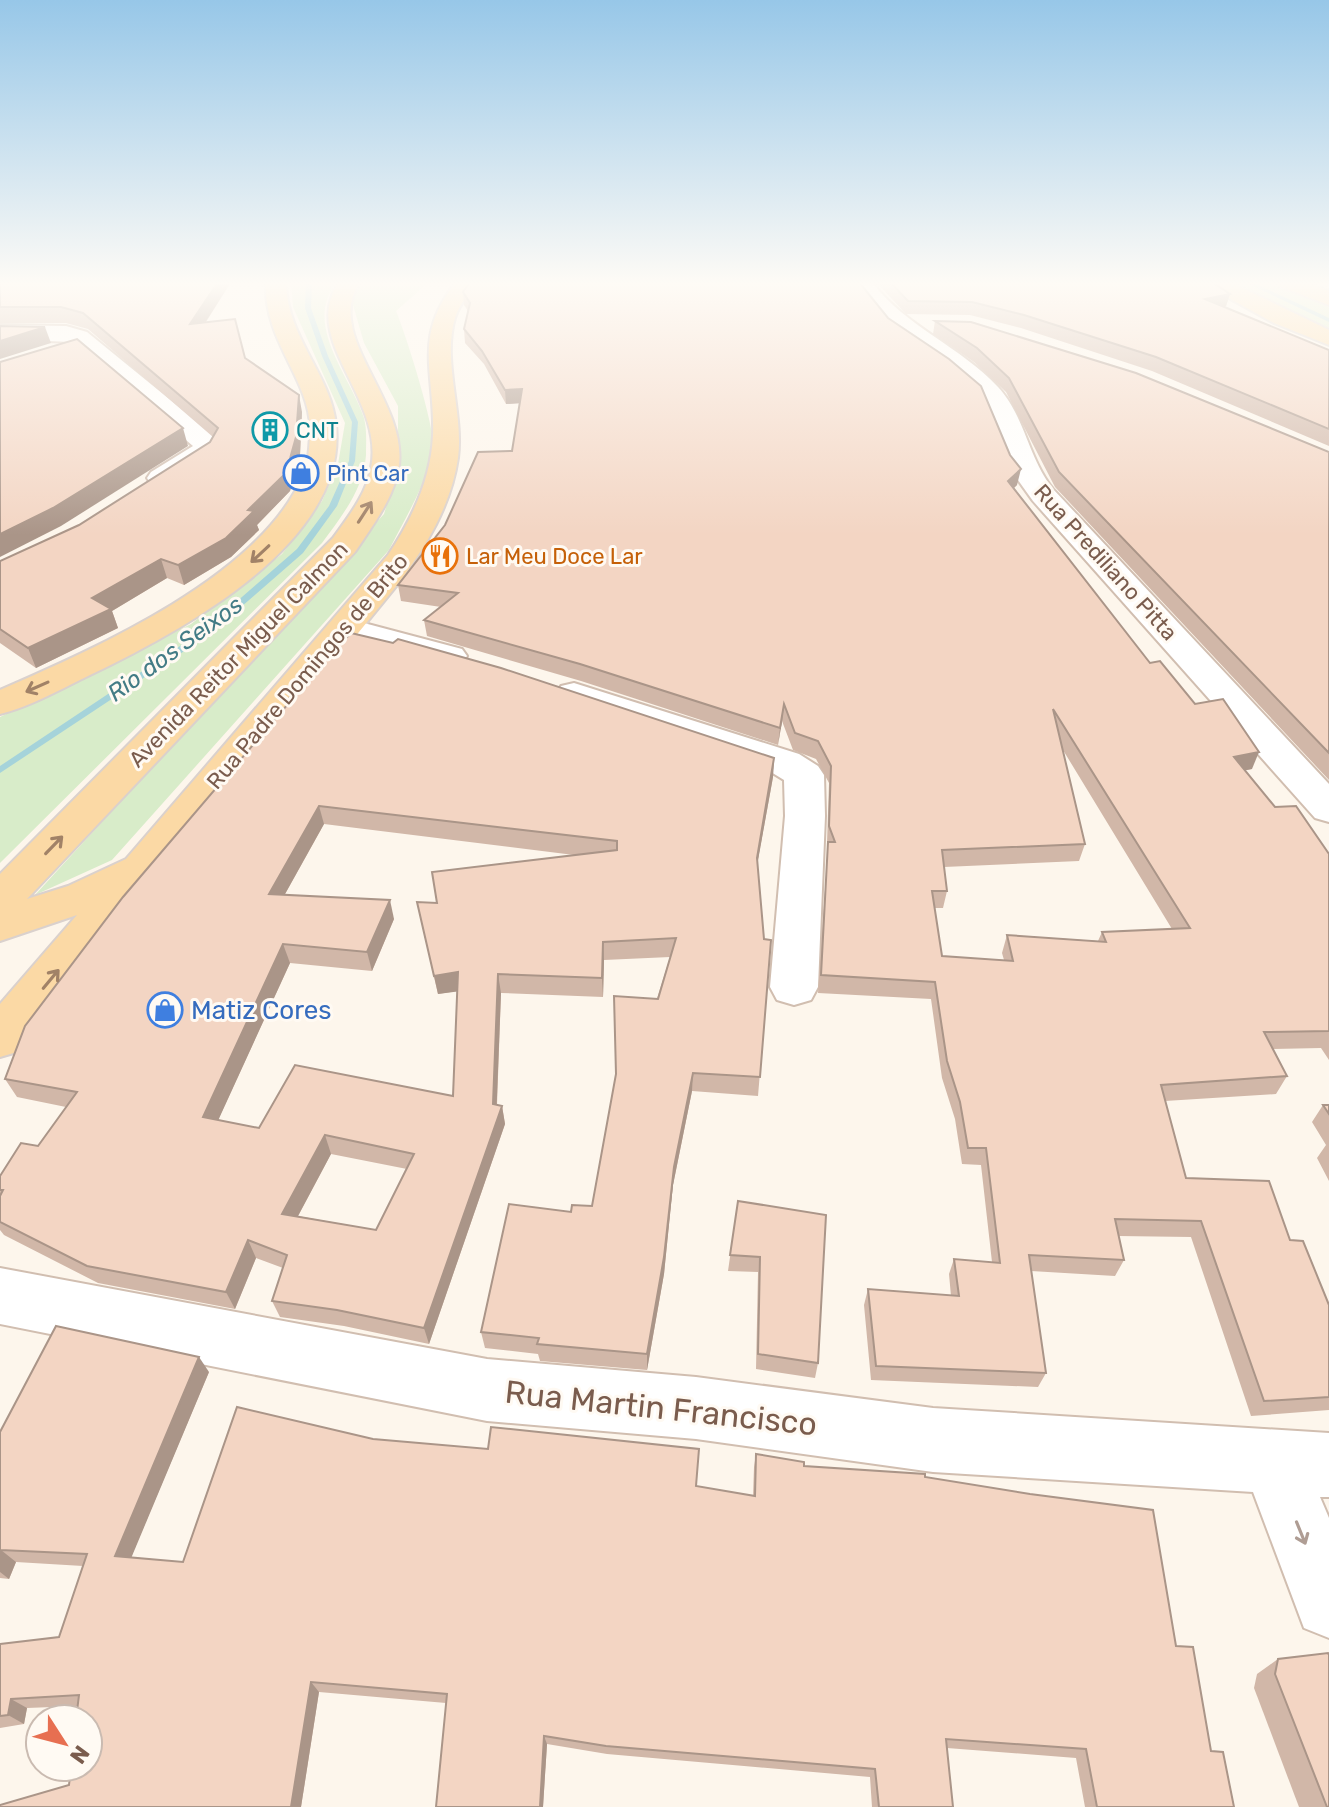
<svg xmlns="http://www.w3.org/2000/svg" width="1329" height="1807" font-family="Rubik,sans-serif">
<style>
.green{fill:#d8ecc9}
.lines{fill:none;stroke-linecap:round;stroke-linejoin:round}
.stream{fill:#a5d3da;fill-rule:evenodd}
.minor-casing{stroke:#d1beb0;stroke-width:4}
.major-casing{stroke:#dad1cd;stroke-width:4}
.minor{fill:#fff;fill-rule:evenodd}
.major{fill:#fbd9a5;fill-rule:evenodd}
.wall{fill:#d1b7a8;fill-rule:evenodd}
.shaded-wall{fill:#aa9588}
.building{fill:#f3d5c3;stroke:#aa9588;stroke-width:2;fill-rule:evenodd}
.oneway{stroke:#a18267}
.oneway2{stroke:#af9d94}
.labels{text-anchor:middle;stroke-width:6;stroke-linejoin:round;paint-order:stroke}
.far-culture-label{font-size:22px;fill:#0d838f;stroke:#fffaf3;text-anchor:start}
.far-shop-label{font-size:22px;fill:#366cbe;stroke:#fffaf3;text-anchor:start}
.far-food-label{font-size:22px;fill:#c56008;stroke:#fffaf3;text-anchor:start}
.far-street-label{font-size:22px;fill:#7a5c4d;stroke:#fffaf3}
.far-water-label{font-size:24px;font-style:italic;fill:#437c86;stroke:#fffaf3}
.shop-label{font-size:26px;fill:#366cbe;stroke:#fffaf3;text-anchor:start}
.near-street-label{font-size:32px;fill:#7a5c4d;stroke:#fffaf3}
</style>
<rect width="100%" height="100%" fill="#fdf6ec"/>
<g class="green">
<path d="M291,282H337C302,324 350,375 364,418C367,429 366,444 366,455C364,489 341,517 322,543L0,863V717L191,624L282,554L322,501L338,464L345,423L293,307Z"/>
<path d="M363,282H429L396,311C405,332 436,429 433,448C427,484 405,518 389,550L112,860L35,895L384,514L398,467V406L364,343L351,298Z"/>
<path d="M1230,282H1266L1329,307V328L1263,300Z"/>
</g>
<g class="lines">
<g class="stream">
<path d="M306,282H312L311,308L328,356L358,422L355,461L337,506L303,553L210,634L0,773V766L204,630L297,549L329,506L349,461L352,422L322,356L305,308Z"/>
<path d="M1245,282H1252L1329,318V322Z"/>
</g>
<defs>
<g id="minor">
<path d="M851,282H872C906,327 960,346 998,387C1025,416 1028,458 1053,489L1329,784V822L1315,818L1033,501L1010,469L981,398L949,370L883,322Z"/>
<path d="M0,325L66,326L87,332L217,438L220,444L217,451C205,468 171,489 151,484L147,478L151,472L193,446L71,342L0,339Z"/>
<path d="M345,618L462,649L467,656L462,663L450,666L333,635L328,628L333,621Z"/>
<path d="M574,683L799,754L818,766L824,775L825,816L818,987L811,1000L794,1005L777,1000L770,987L785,816L784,780L771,772L561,702L556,694L561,686Z"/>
<path d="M0,1268L487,1359L696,1377L933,1408L1329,1433V1497H1320L1329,1518V1638L1304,1628L1253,1492L933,1472L696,1439L487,1421L0,1324Z"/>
</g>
<g id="major">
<path d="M266,282H286C287,339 331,374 336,425C349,545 174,635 84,678C57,691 29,707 0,714V690C96,648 261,576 303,475C309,462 310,440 310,427C309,379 263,340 266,282Z"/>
<path d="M339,282H360C323,336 407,399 399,465C395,497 373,525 355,552L27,899L68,886L126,859L388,555C412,519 431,479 433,435C435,372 412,337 456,282H477C470,293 459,304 455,318C442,362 464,413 458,458C451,506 426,546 398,584L17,1052L0,1057V1004L77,915L0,941V874L333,538C348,517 366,495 371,468C385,398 299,340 339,282Z"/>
<path d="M1204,282H1230L1329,330V345L1274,323L1207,286Z"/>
<path d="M1276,282H1305L1329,291V305L1279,286Z"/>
</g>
</defs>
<use href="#minor" class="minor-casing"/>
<use href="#major" class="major-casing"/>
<use href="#minor" class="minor"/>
<use href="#major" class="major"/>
</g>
<g class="wall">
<path d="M0,282H231L206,322L302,412L300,455L290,491L257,525L259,530L231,557L184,585L167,578L112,611L118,628L36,668L0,643V561L79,525L210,442L213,437L88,329L66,323H0Z"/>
<path d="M876,282H1212L1230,294L1226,306L1224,307L1329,350V446L1152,371L1021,328L970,315L906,314Z"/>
<path d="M463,292L1017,485L1014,488L1150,663L1252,769L1245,770L1275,807L1329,854V1060L1321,1048L1273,1049L1287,1076L1276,1094L1165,1101L1186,1178L1290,1240L1329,1305V1410L1251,1416L1191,1237L1118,1236L1124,1260L1115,1276L1031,1271L1046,1373L1038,1387L871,1380L864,1305L868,1289L951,1296L949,1274L954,1259L992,1262L981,1165L962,1164L955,1119L942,1078L931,999L818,993L828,846L827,843L829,783L816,759L793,750L782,721L778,745L581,681L427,636L424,620L441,607L401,601L398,585L512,451L520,403L506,404L484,364L465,343L464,329L468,311L464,305ZM1063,750L1172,929L1102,932L1098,941L1007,935L1002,953L1004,960L942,956L934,908H943L947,891L944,867L1079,861L1085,844Z"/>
<path d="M935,321L1329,452V780L1055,487L1006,392L974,362L933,334Z"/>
<path d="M290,697L774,758L773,777L757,865L764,939L771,940L758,1096L692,1091L673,1185L664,1274L647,1370L540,1361L538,1354L485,1348L481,1332L571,1212L592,1206L670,957L604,960L603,997L501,993L497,1105L502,1106L505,1124L429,1344L344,1326L280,1317L272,1301L283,1268L256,1258L235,1309L98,1283L4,1235L0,1230V1176L38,1146L66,1107L17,1097L5,1079L292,701ZM324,824L574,855L421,921L438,994L457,991L453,1096L259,1128L218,1120L290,963L372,971L394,919L285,894ZM331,1154L407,1169L376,1230L298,1216Z"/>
<path d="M1323,1105H1329V1181L1317,1158L1326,1145L1312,1122Z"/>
<path d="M738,1201L818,1363L815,1378L756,1369L758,1272L728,1271Z"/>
<path d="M209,1372L131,1557L183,1562L373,1439L753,1496L754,1467L756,1454L804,1466L925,1477L1176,1646L1211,1751L1234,1807H1085L1076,1758L947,1748L953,1807H872L870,1777L607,1754L547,1744L543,1807H436L446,1703L319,1692L301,1807H0L69,1785L78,1706L27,1708L24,1724L0,1728V1644L59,1637L83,1566L16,1562L9,1579L0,1578V1432Z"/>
<path d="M1278,1659L1329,1807H1299L1254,1688L1257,1674Z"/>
</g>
<g class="shaded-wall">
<path d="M218,282H231L194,340L190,324Z"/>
<path d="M1230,294L1226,306L1201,312L1205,299Z"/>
<path d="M45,327L51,343L0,359V341Z"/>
<path d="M522,389L523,403L506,404L505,390Z"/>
<path d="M299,395L302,412L300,455L290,491L257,525L259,530L231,557L184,585L178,565L248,510Z"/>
<path d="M183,428L188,446L61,526L0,557V534Z"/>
<path d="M1021,469L1017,485L1005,496L1008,481Z"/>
<path d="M161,559L167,578L112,611L118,628L36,668L28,648L92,598Z"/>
<path d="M784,704L782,721L778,745L780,728Z"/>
<path d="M1259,752L1252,769L1227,774L1234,757Z"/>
<path d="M774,758L773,777L755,877L757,858Z"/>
<path d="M319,806L324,824L275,912L269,894Z"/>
<path d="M390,900L394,919L372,971L367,952Z"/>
<path d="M603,942L604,960L603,997L602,978Z"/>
<path d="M283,944L290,963L211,1136L203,1117Z"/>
<path d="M458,972L461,991L438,994L434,976Z"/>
<path d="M498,974L501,993L496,1122L493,1104Z"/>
<path d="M693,1073L692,1091L673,1185L664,1274L647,1370V1354L674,1167Z"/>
<path d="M502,1106L505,1124L429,1344L424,1328Z"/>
<path d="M325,1135L331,1154L290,1231L282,1214Z"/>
<path d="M248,1240L256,1258L235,1309L226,1292Z"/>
<path d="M199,1357L209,1372L127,1568L115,1556Z"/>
<path d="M1,1550L16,1562L9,1579L0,1572V1553Z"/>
<path d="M311,1682L319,1692L301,1807H291Z"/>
<path d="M11,1699L27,1708L24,1724L8,1715Z"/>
<path d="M544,1736L547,1744L543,1807H540Z"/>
</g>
<g class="building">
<path d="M0,282H218L190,324L235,319L245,358L299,395L296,437L286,473L248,510L254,511L226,538L178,565L161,559L92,598L111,609L28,648L0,629V561L79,525L210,442L218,428L83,313L61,307H0Z"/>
<path d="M470,282H859L888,318L949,359L981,386L1010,455L1021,469L1008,481L1150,663L1160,661L1195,704L1223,699L1259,752L1234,757L1275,807L1296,806L1329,854V1031L1264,1032L1287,1076L1161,1085L1186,1178L1269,1181L1290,1240L1303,1241L1329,1305V1397L1264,1401L1201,1221L1115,1219L1124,1260L1029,1255L1046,1373L876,1366L868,1289L959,1296L954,1259L1000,1263L986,1148H968L960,1102L947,1061L935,982L821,975L828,842H835L829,826L831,766L818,741L795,733L784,704L780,728L580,664L424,620L458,593L398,585L445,525L478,452L512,451L522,389L505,390L482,351L464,329L470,303L463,292ZM1053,709L1190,928L1102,932L1106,942L1007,935L1013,961L942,956L932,891H947L942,850L1085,844Z"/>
<path d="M890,282H1212L1230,294L1205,299L1329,350V429L1156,357L1024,315L972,302L908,301Z"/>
<path d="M935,321L971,322L1136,373L1329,452V753L1059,472L1009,378L977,348Z"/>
<path d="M0,326L45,327L0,341Z"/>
<path d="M77,339L183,428L53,508L0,534V362Z"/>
<path d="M351,633L393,643L398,639L501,668L774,758L757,858L764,939L771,940L760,1077L693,1073L674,1167L664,1257L647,1354L537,1344L539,1338L481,1332L509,1204L571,1212L572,1205L592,1206L616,1074L614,996L658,999L676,938L603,942L602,978L498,974L493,1104L502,1106L424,1328L337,1310L272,1301L287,1255L248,1240L226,1292L87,1266L0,1222V1196L3,1190H0V1176L21,1143L38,1146L77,1092L5,1079L25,1026L123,897L294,697H290L302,683ZM319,806L617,841V850L432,872L437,903L417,902L434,976L458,972L453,1096L295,1065L259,1128L203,1117L283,944L367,952L390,900L269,894ZM325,1135L414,1154L376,1230L282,1214Z"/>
<path d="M1323,1105H1329V1114Z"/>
<path d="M738,1201L826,1215L818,1363L758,1354L760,1257L730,1255Z"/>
<path d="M56,1326L199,1357L115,1556L183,1562L237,1407L373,1439L488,1449L491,1427L699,1449L696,1486L755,1496L756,1454L804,1462V1466L925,1474V1477L1030,1494L1153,1510L1176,1646L1193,1647L1211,1751L1223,1752L1234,1807H1097L1086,1749L946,1739L953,1807H879L875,1769L606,1746L544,1736L540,1807H436L447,1694L311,1682L291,1807H0V1805L69,1785L71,1767H88V1719H76L79,1695L11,1699L8,1715L0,1716V1644L59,1637L87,1554L1,1550L0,1553V1432Z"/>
<path d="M1328,1653L1329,1655V1807H1327L1275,1674L1278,1659Z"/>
</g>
<defs><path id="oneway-shaft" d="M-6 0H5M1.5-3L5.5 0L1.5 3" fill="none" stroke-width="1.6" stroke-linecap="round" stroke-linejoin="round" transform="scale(2)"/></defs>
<g class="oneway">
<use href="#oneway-shaft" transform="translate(365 512) rotate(-57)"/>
<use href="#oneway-shaft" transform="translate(260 554) rotate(137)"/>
<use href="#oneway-shaft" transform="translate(37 687) rotate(156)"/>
<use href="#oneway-shaft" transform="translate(54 845) rotate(-46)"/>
<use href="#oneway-shaft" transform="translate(51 979) rotate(-50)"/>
</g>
<use class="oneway2" href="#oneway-shaft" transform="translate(1301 1533) rotate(68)"/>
<linearGradient id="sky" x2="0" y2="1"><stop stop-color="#97c7e8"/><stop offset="0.53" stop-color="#fefbf6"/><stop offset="1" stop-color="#fefbf6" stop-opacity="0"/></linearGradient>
<rect width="1329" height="535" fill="url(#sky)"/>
<defs>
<symbol id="building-ring" viewBox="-11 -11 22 22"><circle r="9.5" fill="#fffaf3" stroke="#0f9aa8" stroke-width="1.5"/><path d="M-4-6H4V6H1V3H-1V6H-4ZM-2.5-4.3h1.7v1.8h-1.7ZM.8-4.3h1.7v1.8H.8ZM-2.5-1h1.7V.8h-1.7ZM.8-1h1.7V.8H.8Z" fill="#0f9aa8"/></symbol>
<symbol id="shop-ring" viewBox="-11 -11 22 22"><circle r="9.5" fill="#fffaf3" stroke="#3f7fe0" stroke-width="1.5"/><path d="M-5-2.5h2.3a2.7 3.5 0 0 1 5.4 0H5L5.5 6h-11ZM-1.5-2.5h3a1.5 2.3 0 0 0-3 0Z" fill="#3f7fe0"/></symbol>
<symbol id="restaurant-ring" viewBox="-11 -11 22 22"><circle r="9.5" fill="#fffaf3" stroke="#e8710a" stroke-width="1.5"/><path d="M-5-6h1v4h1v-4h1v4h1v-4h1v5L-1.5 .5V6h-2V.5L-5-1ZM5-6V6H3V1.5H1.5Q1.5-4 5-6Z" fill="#e8710a"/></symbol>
</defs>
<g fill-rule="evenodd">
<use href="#building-ring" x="250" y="410" width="40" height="40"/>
<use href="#shop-ring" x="281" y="453" width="40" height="40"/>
<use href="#restaurant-ring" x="420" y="536" width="40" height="40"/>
<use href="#shop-ring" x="145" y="990" width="40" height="40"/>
</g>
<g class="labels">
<g class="far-culture-label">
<text x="296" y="438">CNT</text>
</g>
<g class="far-shop-label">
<text x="327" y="481">Pint Car</text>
</g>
<g class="far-food-label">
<text x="466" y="564">Lar Meu Doce Lar</text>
</g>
<g class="far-street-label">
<text transform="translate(1106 562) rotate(48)" y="8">Rua Prediliano Pitta</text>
<text transform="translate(238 654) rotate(-46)" y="8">Avenida Reitor Miguel Calmon</text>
<text transform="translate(307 671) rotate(-50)" y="8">Rua Padre Domingos de Brito</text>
</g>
<g class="far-water-label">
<text transform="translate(175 649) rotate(-36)" y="8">Rio dos Seixos</text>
</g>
<g class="shop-label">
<text x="191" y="1019">Matiz Cores</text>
</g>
<g class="near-street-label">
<text transform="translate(661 1408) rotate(6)" y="11">Rua Martin Francisco</text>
</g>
</g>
<g transform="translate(64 1743) rotate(126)"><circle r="38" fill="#fffaf3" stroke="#cabbb1" stroke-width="2"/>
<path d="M0-6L14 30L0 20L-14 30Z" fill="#e76f51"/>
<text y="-12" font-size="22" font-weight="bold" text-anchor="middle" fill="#7a5c4d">N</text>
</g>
</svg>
